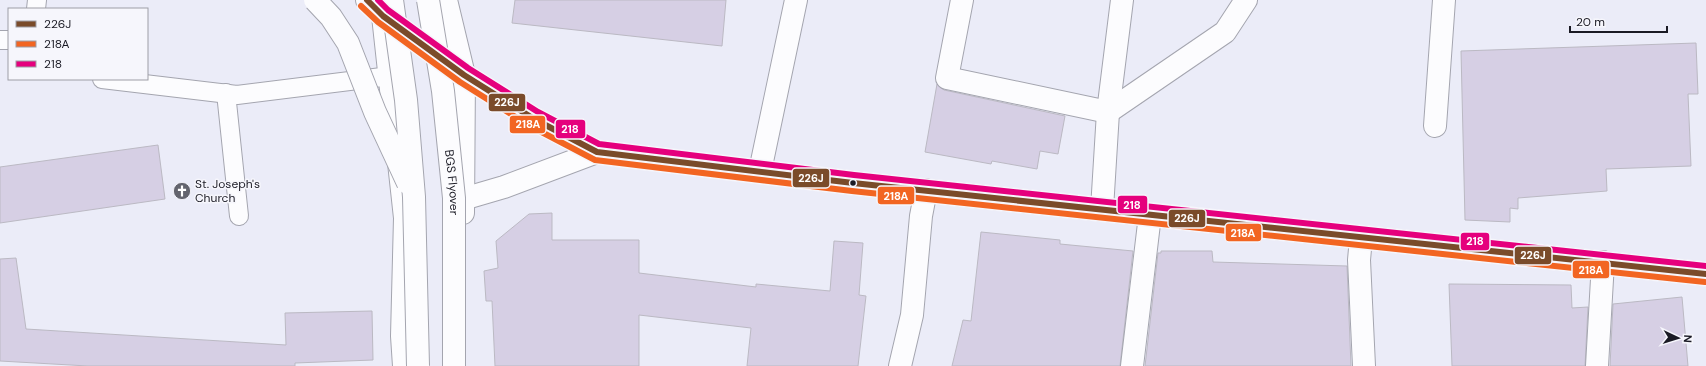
<svg xmlns="http://www.w3.org/2000/svg" width="1706" height="366" font-family="'DM Sans',sans-serif">
<style>
.building{fill:#d6cfe4;stroke:#bbb9c3}
.lines{fill:none;stroke-linecap:round;stroke-linejoin:round}
.service-casing{stroke:#a4a5af;stroke-width:20}
.minor-casing{stroke:#a4a5af;stroke-width:24}
.tertiary-casing{stroke:#a4a5af;stroke-width:24}
.secondary-casing{stroke:#a4a5af;stroke-width:24}
.service{stroke:#fcfcfe;stroke-width:18}
.minor{stroke:#fcfcfe;stroke-width:22}
.tertiary{stroke:#fcfcfe;stroke-width:22}
.secondary{stroke:#fcfcfe;stroke-width:22}
.trunk-bridge-casing{stroke:#a4a5af;stroke-width:24;stroke-linecap:butt}
.trunk-bridge{stroke:#fcfcfe;stroke-width:22}
.bus-1-casing{stroke:#f6f6fc;stroke-width:9}
.bus-2-casing{stroke:#f6f6fc;stroke-width:9}
.bus-3-casing{stroke:#f6f6fc;stroke-width:9}
.bus-1{stroke:#7a4b2a;stroke-width:6}
.bus-2{stroke:#f26522;stroke-width:6}
.bus-3{stroke:#e5007d;stroke-width:6}
.bus-dot{fill:#1a1a24;stroke:#f6f6fc;stroke-width:1.5}
.labels{text-anchor:middle;stroke-width:3;stroke-linejoin:round;paint-order:stroke}
.street-label{font-size:12px;fill:#1a1a24;stroke:#f6f6fc}
.poi-label{font-size:12px;fill:#1a1a24;stroke:#f6f6fc;text-anchor:start}
.line-badge{stroke:#f6f6fc;stroke-width:1.5}
.badge-label{font-size:11px;text-anchor:middle;font-weight:bold;fill:#fff}
</style>
<rect width="100%" height="100%" fill="#ebecf8"/>
<g class="building">
<path d="M515,0H726L722,46L512,23Z"/>
<path d="M1696,43L1698,94H1688L1691,166L1606,169L1607,191L1518,198V209L1510,208V222L1465,220L1461,51Z"/>
<path d="M937,84L944,90L1065,116L1058,154L1040,151L1037,169L992,161L991,164L925,152Z"/>
<path d="M158,145L165,199L0,223V167Z"/>
<path d="M552,213V240H639V273L756,287V284L830,291L834,241L863,243L859,295L866,296L858,366H747L751,328L639,315V366H495L492,301H486L484,271L498,268L496,241L529,214Z"/>
<path d="M981,232L1060,240V244L1133,251L1120,366H952L963,320L971,321Z"/>
<path d="M1161,251H1212L1213,262L1347,266L1351,366H1145L1158,253H1161Z"/>
<path d="M16,258L26,329L286,345L285,313L372,311L373,360L295,363V366H88L0,361V259Z"/>
<path d="M1449,284L1571,285L1572,308L1588,307L1585,366H1452Z"/>
<path d="M1682,297L1688,366H1610L1613,304Z"/>
</g>
<g class="lines">
<defs>
<g id="service">
<path d="M36,9L37,0"/>
<path d="M0,40H9"/>
<path d="M102,79L237,95L390,76"/>
<path d="M226,93L239,216"/>
</g>
<g id="minor">
<path d="M962,0L947,78L1108,112L1225,32L1246,0"/>
<path d="M1435,126L1444,0"/>
<path d="M760,171L796,0"/>
<path d="M1102,209L1108,112L1122,0"/>
<path d="M1361,238L1359,260L1364,366"/>
<path d="M900,366L912,315L921,216L926,190"/>
<path d="M1132,366L1150,215"/>
</g>
<path id="tertiary" d="M1597,366L1603,262"/>
<g id="secondary">
<path d="M367,0L383,16L464,75L534,119L597,152L853,183L1706,274"/>
<path d="M446,0L464,75L463,213"/>
<path d="M381,7L383,16L405,218L402,336L404,366"/>
<path d="M463,199L504,187L597,152"/>
</g>
</defs>
<use href="#service" class="service-casing"/>
<use href="#minor" class="minor-casing"/>
<use href="#tertiary" class="tertiary-casing"/>
<use href="#secondary" class="secondary-casing"/>
<use href="#service" class="service"/>
<use href="#minor" class="minor"/>
<use href="#tertiary" class="tertiary"/>
<use href="#secondary" class="secondary"/>
<defs>
<g id="trunk-bridge">
<path d="M315,0L331,17L348,43L375,112L408,183"/>
<path d="M392,0L406,100L414,197L418,366"/>
<path id="s1" d="M428,0L443,91L454,198V366"/>
</g>
</defs>
<use href="#trunk-bridge" class="trunk-bridge-casing"/>
<use href="#trunk-bridge" class="trunk-bridge"/>
<defs>
<path id="bus-1" d="M367,0L383,16L464,75L534,119L597,152L853,183L1706,274"/>
<path id="bus-2" d="M361,6L378,22L460,82L530,126L595,160L852,191L1705,282"/>
<path id="bus-3" d="M378,0L388,10L468,68L538,112L599,144L854,175L1706,266"/>
</defs>
<use href="#bus-1" class="bus-1-casing"/>
<use href="#bus-2" class="bus-2-casing"/>
<use href="#bus-3" class="bus-3-casing"/>
<use href="#bus-1" class="bus-1"/>
<use href="#bus-2" class="bus-2"/>
<use href="#bus-3" class="bus-3"/>
</g>
<defs>
<symbol id="church-disc" viewBox="-11 -11 22 22"><circle r="9.5" fill="#63646e" stroke="#f6f6fc"/><path d="M-1.2-6h2.4v3.5h3.3v2.4h-3.3V6h-2.4V-.1h-3.3v-2.4h3.3Z" fill="#fff"/></symbol>
</defs>
<g fill-rule="evenodd">
<use href="#church-disc" x="172" y="181" width="20" height="20"/>
</g>
<circle class="bus-dot" cx="853" cy="183" r="3.5"/>
<g class="labels">
<g class="street-label">
<text dy="4" stroke="none"><textPath href="#s1" startOffset="184">BGS Flyover</textPath></text>
</g>
<g class="poi-label">
<text x="195" y="188">St. Joseph's<tspan x="195" dy="14">Church</tspan></text>
</g>
</g>
<g class="line-badge">
<rect x="488" y="93" width="38" height="19" rx="4" fill="#7a4b2a"/>
<rect x="509" y="115" width="37" height="19" rx="4" fill="#f26522"/>
<rect x="555" y="119" width="31" height="20" rx="4" fill="#e5007d"/>
<rect x="792" y="168" width="38" height="20" rx="4" fill="#7a4b2a"/>
<rect x="877" y="186" width="38" height="19" rx="4" fill="#f26522"/>
<rect x="1117" y="195" width="31" height="19" rx="4" fill="#e5007d"/>
<rect x="1168" y="209" width="38" height="19" rx="4" fill="#7a4b2a"/>
<rect x="1225" y="223" width="37" height="19" rx="4" fill="#f26522"/>
<rect x="1460" y="232" width="30" height="19" rx="4" fill="#e5007d"/>
<rect x="1514" y="246" width="38" height="19" rx="4" fill="#7a4b2a"/>
<rect x="1572" y="260" width="38" height="19" rx="4" fill="#f26522"/>
</g>
<g class="badge-label">
<text x="507" y="106">226J</text>
<text x="528" y="128">218A</text>
<text x="570" y="133">218</text>
<text x="811" y="182">226J</text>
<text x="896" y="200">218A</text>
<text x="1132" y="209">218</text>
<text x="1187" y="222">226J</text>
<text x="1243" y="237">218A</text>
<text x="1475" y="245">218</text>
<text x="1533" y="259">226J</text>
<text x="1591" y="274">218A</text>
</g>
<rect x="8" y="8" width="140" height="72" fill="#f6f6fc" stroke="#9e9ea6"/>
<rect x="16" y="21" width="20" height="6" fill="#7a4b2a" stroke="#9e9ea6"/>
<text x="44" y="28" font-size="12" fill="#1a1a24">226J</text>
<rect x="16" y="41" width="20" height="6" fill="#f26522" stroke="#9e9ea6"/>
<text x="44" y="48" font-size="12" fill="#1a1a24">218A</text>
<rect x="16" y="61" width="20" height="6" fill="#e5007d" stroke="#9e9ea6"/>
<text x="44" y="68" font-size="12" fill="#1a1a24">218</text>
<g transform="translate(1678 338) rotate(94)" stroke="#f6f6fc" stroke-width="3" paint-order="stroke">
<path d="M0-3L7 15L0 10L-7 15Z" fill="#1a1a24"/>
<text y="-6" font-size="11" font-weight="bold" text-anchor="middle" fill="#1a1a24">N</text>
</g>
<path d="M1570 26v6h97v-6" fill="none" stroke="#1a1a24" stroke-width="2"/>
<text x="1576" y="26" font-size="12" fill="#1a1a24" stroke="#f6f6fc" stroke-width="3" paint-order="stroke">20 m</text>
</svg>
